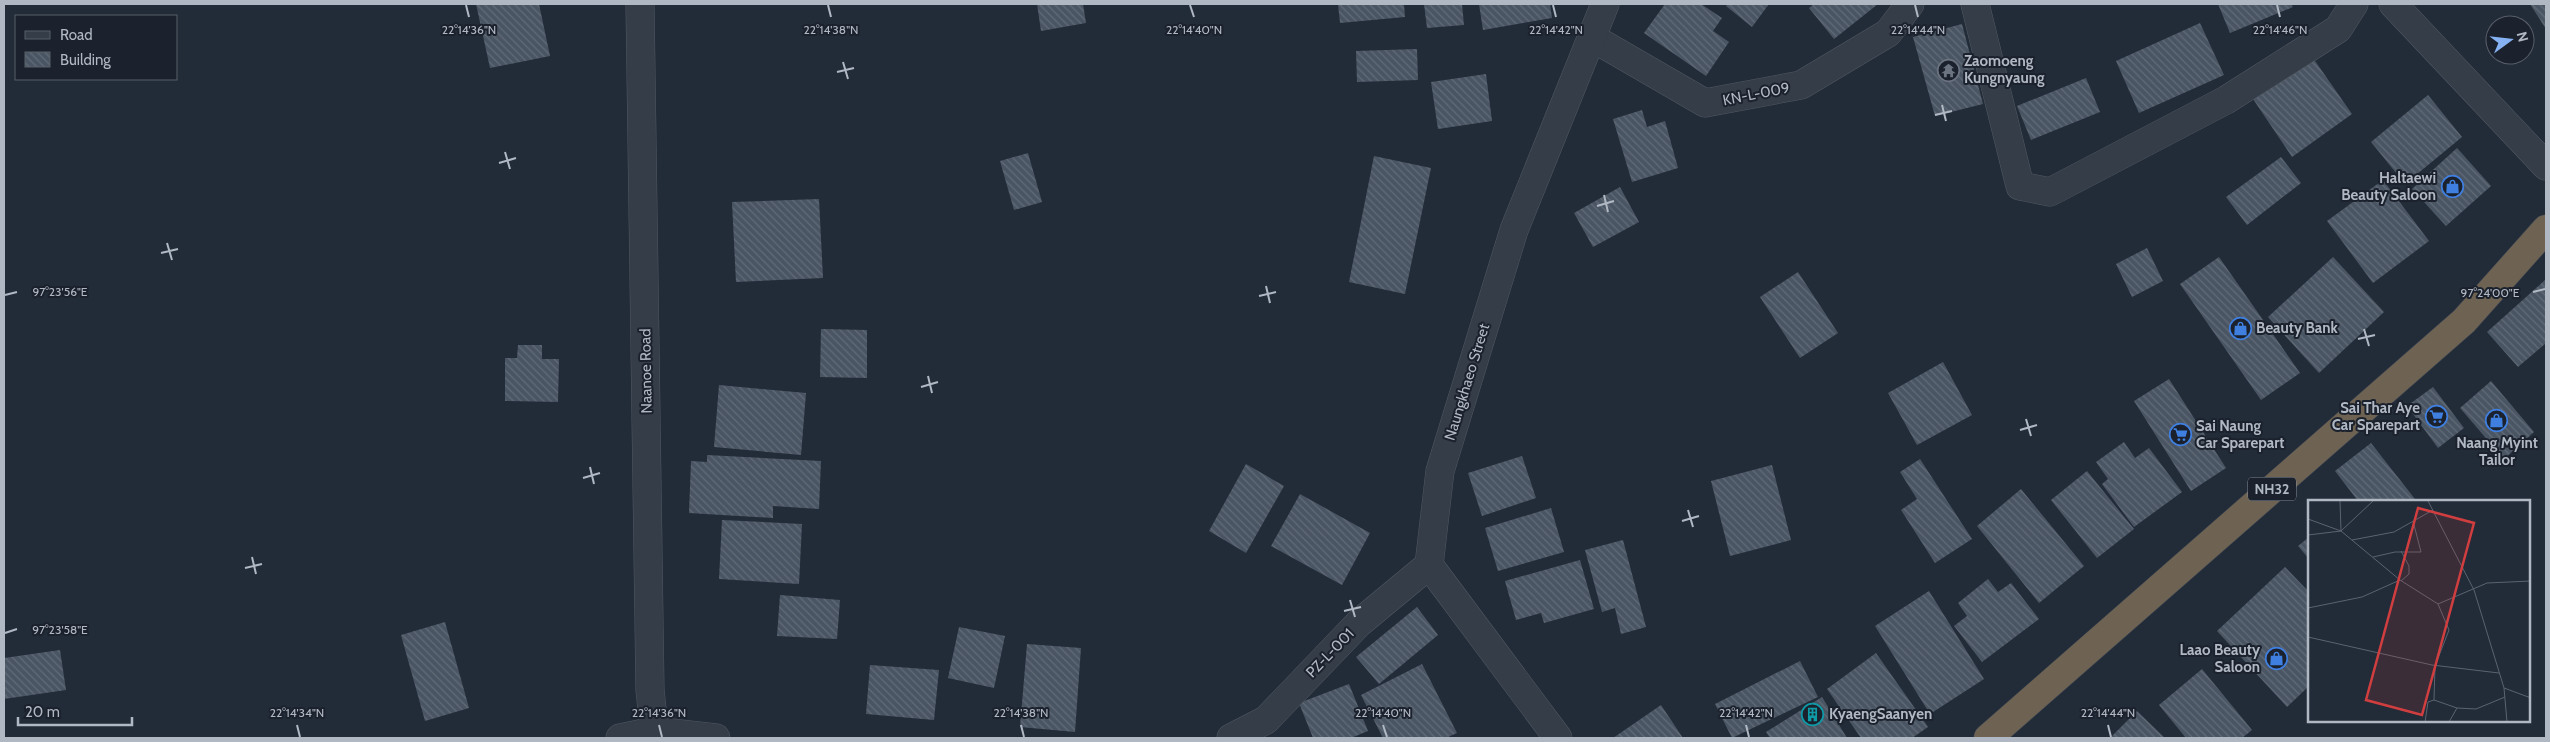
<svg xmlns="http://www.w3.org/2000/svg" width="2550" height="742" font-family="Cabin,sans-serif">
<style>
.building{fill:url(#building-back-hatch)}
.lines{fill:none;stroke-linecap:round;stroke-linejoin:round}
.street-casing{stroke:#505863;stroke-width:29}
.highway-casing{stroke:#404853;stroke-width:29}
.street{stroke:#353d48;stroke-width:28}
.highway{stroke:#6e6352;stroke-width:28}
.ticks{fill:none;stroke:#b0b8c4;stroke-width:2}
.labels{text-anchor:middle;stroke-width:4;stroke-linejoin:round;paint-order:stroke}
.shield{fill:#1b222d;stroke:#838b97;stroke-width:1}
.shield-label{font-size:14px;font-weight:bold;fill:#b0b8c4}
.poi-label{font-size:15px;font-weight:bold;fill:#b0b8c4;stroke:#1b222d;text-anchor:start}
.street-label{font-size:15px;fill:#b0b8c4;stroke:#1b222d}
.inset-road{fill:none;stroke:#5b6370;stroke-width:1}
.view{fill:#d03e3f;fill-opacity:0.15;stroke:#d03e3f;stroke-width:2.5}
.inset-edge{fill:none;stroke:#b0b8c4;stroke-width:2.5}
.ticks-label{font-size:12px;text-anchor:middle;fill:#b0b8c4;stroke:#1b222d;stroke-width:4;stroke-linejoin:round;paint-order:stroke}
</style>
<defs>
<pattern id="building-back-hatch" width="6" height="6" patternUnits="userSpaceOnUse" patternTransform="scale(1.25)"><rect width="6" height="6" fill="#4a5563"/><path d="M-1 5l2 2M0 0l6 6M5-1l2 2" fill="none" stroke="#626b78"/></pattern>
</defs>
<rect width="100%" height="100%" fill="#222b38"/>
<g class="building">
<path d="M476,4H539L550,56L490,68Z"/>
<path d="M1037,4H1083L1086,23L1041,31Z"/>
<path d="M1338,4H1404L1405,17L1340,23Z"/>
<path d="M1424,4H1462L1464,25L1427,28Z"/>
<path d="M1479,4H1550L1552,18L1483,30Z"/>
<path d="M1665,4H1701L1722,18L1713,31L1729,42L1706,76L1644,33Z"/>
<path d="M1728,4H1769L1752,27L1726,6Z"/>
<path d="M1814,4H1878L1834,39L1809,8Z"/>
<path d="M2218,4H2291L2293,7L2230,33Z"/>
<path d="M2530,4H2546V29Z"/>
<path d="M2200,23L2224,75L2139,113L2116,61Z"/>
<path d="M1962,24L1983,104L1935,116L1913,37Z"/>
<path d="M1417,49L1418,80L1357,82L1356,51Z"/>
<path d="M2313,58L2352,114L2292,157L2253,99Z"/>
<path d="M1486,74L1492,121L1438,129L1431,82Z"/>
<path d="M2086,78L2100,112L2031,140L2017,106Z"/>
<path d="M2428,95L2462,137L2405,184L2371,142Z"/>
<path d="M1642,110L1647,127L1665,121L1678,168L1632,182L1613,119Z"/>
<path d="M2457,148L2491,186L2446,226L2412,189Z"/>
<path d="M1028,153L1042,202L1014,210L1000,161Z"/>
<path d="M1374,156L1431,168L1405,294L1349,282Z"/>
<path d="M2281,157L2301,183L2247,225L2226,197Z"/>
<path d="M2383,180L2429,241L2373,283L2327,221Z"/>
<path d="M1620,187L1639,222L1593,247L1574,213Z"/>
<path d="M819,199L823,278L736,282L732,202Z"/>
<path d="M2147,248L2163,281L2132,297L2116,264Z"/>
<path d="M2219,257L2300,373L2261,400L2180,284Z"/>
<path d="M2333,257L2384,312L2319,373L2268,317Z"/>
<path d="M1798,272L1838,333L1800,358L1760,297Z"/>
<path d="M2545,280L2546,343L2518,367L2487,332Z"/>
<path d="M821,329L867,330V378L820,377Z"/>
<path d="M518,345H542V359H559L558,402L505,401V358H517Z"/>
<path d="M1943,362L1972,415L1917,445L1888,393Z"/>
<path d="M2169,379L2226,468L2191,491L2134,401Z"/>
<path d="M2491,381L2534,432L2504,459L2460,408Z"/>
<path d="M719,385L806,393L801,455L714,447Z"/>
<path d="M2433,387L2464,428L2438,448L2407,406Z"/>
<path d="M2124,442L2135,458L2149,448L2182,492L2134,527L2102,484L2108,479L2096,462Z"/>
<path d="M2371,443L2415,499L2412,501H2358L2335,471Z"/>
<path d="M707,455L821,461L819,509L773,506V518L689,513L691,461L707,462Z"/>
<path d="M1522,456L1536,498L1482,516L1468,473Z"/>
<path d="M1920,459L1972,539L1935,563L1901,510L1917,499L1900,472Z"/>
<path d="M1246,464L1284,486L1246,553L1209,531Z"/>
<path d="M1772,465L1791,540L1730,556L1711,481Z"/>
<path d="M2087,471L2134,529L2097,558L2051,500Z"/>
<path d="M2021,489L2084,566L2039,603L1977,526Z"/>
<path d="M1300,494L1370,533L1342,585L1271,546Z"/>
<path d="M1551,508L1564,552L1498,571L1485,528Z"/>
<path d="M722,520L802,524L799,584L719,579Z"/>
<path d="M2309,537V559L2298,546Z"/>
<path d="M1623,540L1646,627L1621,634L1615,608L1602,612L1585,550Z"/>
<path d="M1580,560L1594,609L1544,623L1541,613L1516,620L1505,581Z"/>
<path d="M2285,567L2309,592V686L2287,707L2217,631Z"/>
<path d="M1988,579L1998,592L2011,583L2039,619L1982,662L1954,626L1967,616L1958,603Z"/>
<path d="M1929,591L1984,679L1930,714L1875,626Z"/>
<path d="M780,595L840,600L837,639L777,636Z"/>
<path d="M1417,607L1438,635L1379,684L1356,657Z"/>
<path d="M445,622L469,708L425,721L401,635Z"/>
<path d="M959,627L1005,636L994,688L948,678Z"/>
<path d="M1027,644L1081,648L1075,732L1020,727Z"/>
<path d="M60,650L66,690L4,699V658Z"/>
<path d="M1876,653L1928,727L1912,738H1861L1827,689Z"/>
<path d="M1800,661L1818,697L1732,738L1715,704Z"/>
<path d="M1422,664L1457,733L1446,738H1383L1361,695Z"/>
<path d="M870,665L939,670L934,720L866,714Z"/>
<path d="M2202,669L2252,730L2242,738H2186L2159,705Z"/>
<path d="M1349,684L1368,731L1351,738H1313L1299,703Z"/>
<path d="M1822,697L1847,738H1770L1766,732Z"/>
<path d="M1661,705L1683,738H1613Z"/>
<path d="M2137,711L2165,738H2110Z"/>
</g>
<g class="lines">
<defs>
<g id="street">
<path d="M640,4L650,690L655,738"/>
<path d="M1975,4L2020,186L2050,192L2226,100L2338,29L2354,4"/>
<path d="M2393,4L2546,166"/>
<path d="M1591,37L1705,103L1801,85L1888,33L1910,4"/>
<path d="M620,738L654,731L716,738"/>
<path d="M1231,738L1266,720L1359,623L1429,565"/>
<path d="M1558,738L1429,565L1440,471L1514,230L1605,4"/>
</g>
<path id="highway" d="M1988,738L2464,321L2546,229"/>
</defs>
<use href="#street" class="street-casing"/>
<use href="#highway" class="highway-casing"/>
<use href="#street" class="street"/>
<use href="#highway" class="highway"/>
</g>
<path class="ticks" d="M466,5L469,17M828,5L831,17M1190,5L1194,17M1553,5L1556,17M1915,5L1918,17M2277,5L2280,17M843,62L848,79M837,72L854,68M1942,105L1946,121M1935,115L1952,111M505,152L510,169M499,163L516,158M1604,195L1608,212M1597,206L1614,201M167,243L172,260M161,253L178,249M1266,286L1270,303M2533,292L2545,289M5,295L17,292M1259,296L1276,292M2364,329L2369,346M2358,339L2375,335M928,376L932,393M921,387L938,382M2026,419L2031,436M2020,430L2037,425M590,467L594,484M583,478L600,473M1688,510L1693,527M1682,521L1699,516M252,557L256,574M245,568L262,564M1350,600L1355,617M1344,611L1361,607M5,633L17,629M297,725L300,737M659,725L662,737M1021,725L1024,737M1383,725L1387,737M1746,725L1749,737M2108,725L2111,737"/>
<defs>
<symbol id="temple-ring" viewBox="-11 -11 22 22"><circle r="9.5" fill="#1b222d" stroke="#6b7280" stroke-width="1.5"/><path d="M0-6L5-2H3V0L6.5 2.5H4V6H1.5V3h-3V6H-4V2.5H-6.5L-3 0V-2H-5Z" fill="#6b7280"/></symbol>
<symbol id="shop-ring" viewBox="-11 -11 22 22"><circle r="9.5" fill="#1b222d" stroke="#3f7fe0" stroke-width="1.5"/><path d="M-5-2.5h2.3a2.7 3.5 0 0 1 5.4 0H5L5.5 6h-11ZM-1.5-2.5h3a1.5 2.3 0 0 0-3 0Z" fill="#3f7fe0"/></symbol>
<symbol id="supermarket-ring" viewBox="-11 -11 22 22"><circle r="9.5" fill="#1b222d" stroke="#3f7fe0" stroke-width="1.5"/><path d="M-6-5.5h2.5l.6 2H6L4.5 2H-2.5L-4.4-4H-6ZM-1.5 3.2a1.3 1.3 0 1 0 .1 0ZM3 3.2a1.3 1.3 0 1 0 .1 0Z" fill="#3f7fe0"/></symbol>
<symbol id="building-ring" viewBox="-11 -11 22 22"><circle r="9.5" fill="#1b222d" stroke="#0f9aa8" stroke-width="1.5"/><path d="M-4-6H4V6H1V3H-1V6H-4ZM-2.5-4.3h1.7v1.8h-1.7ZM.8-4.3h1.7v1.8H.8ZM-2.5-1h1.7V.8h-1.7ZM.8-1h1.7V.8H.8Z" fill="#0f9aa8"/></symbol>
</defs>
<g fill-rule="evenodd">
<use href="#temple-ring" x="1936" y="58" width="25" height="25"/>
<use href="#shop-ring" x="2440" y="174" width="25" height="25"/>
<use href="#shop-ring" x="2228" y="316" width="25" height="25"/>
<use href="#supermarket-ring" x="2424" y="404" width="25" height="25"/>
<use href="#shop-ring" x="2484" y="408" width="25" height="25"/>
<use href="#supermarket-ring" x="2168" y="422" width="25" height="25"/>
<use href="#shop-ring" x="2264" y="646" width="25" height="25"/>
<use href="#building-ring" x="1800" y="702" width="25" height="25"/>
</g>
<g class="labels">
<rect class="shield" x="2248" y="477.5" width="48" height="23" rx="4"/>
<g class="shield-label">
<text x="2272" y="494">NH32</text>
</g>
<g class="poi-label">
<text x="1964" y="66">Zaomoeng<tspan x="1964" dy="17">Kungnyaung</tspan></text>
<text x="2436" y="183" text-anchor="end">Haltaewi<tspan x="2436" dy="17">Beauty Saloon</tspan></text>
<text x="2256" y="333">Beauty Bank</text>
<text x="2420" y="413" text-anchor="end">Sai Thar Aye<tspan x="2420" dy="17">Car Sparepart</tspan></text>
<text x="2196" y="431">Sai Naung<tspan x="2196" dy="17">Car Sparepart</tspan></text>
<text x="2497" y="448" text-anchor="middle">Naang Myint<tspan x="2497" dy="17">Tailor</tspan></text>
<text x="2260" y="655" text-anchor="end">Laao Beauty<tspan x="2260" dy="17">Saloon</tspan></text>
<text x="1829" y="719">KyaengSaanyen</text>
</g>
<g class="street-label">
<text transform="translate(1756 94) rotate(-11)" y="5">KN-L-009</text>
<text transform="translate(646 371) rotate(-91)" y="5">Naanoe Road</text>
<text transform="translate(1467 382) rotate(-73)" y="5">Naungkhaeo Street</text>
<text transform="translate(1330 653) rotate(-46)" y="5">PZ-L-001</text>
</g>
</g>
<g transform="translate(2308 500)">
<rect width="222" height="222" fill="#222b38"/>
<path class="inset-road" d="M32,1L33,31M120,1L166,90L196,188L223,198M0,19L33,31L92,80L130,104L179,83L223,81M0,35L33,31L65,1M44,40L86,32L125,10M93,51L101,66V74L93,81M65,57L87,52H113L105,21M0,108L54,97L92,80M0,137L124,165L191,173M196,188L199,222M126,200L127,166L141,130L130,104M117,222L120,202L126,200L149,208L168,209L197,197M141,222L149,208"/>
<path class="view" d="M110,8L166,23L114,215L58,200Z"/>
<rect width="222" height="222" class="inset-edge"/>
</g>
<g class="ticks-label">
<text x="469" y="34">22°14'36"N</text>
<text x="831" y="34">22°14'38"N</text>
<text x="1194" y="34">22°14'40"N</text>
<text x="1556" y="34">22°14'42"N</text>
<text x="1918" y="34">22°14'44"N</text>
<text x="2280" y="34">22°14'46"N</text>
<text x="60" y="296">97°23'56"E</text>
<text x="2490" y="297">97°24'00"E</text>
<text x="60" y="634">97°23'58"E</text>
<text x="297" y="717">22°14'34"N</text>
<text x="659" y="717">22°14'36"N</text>
<text x="1021" y="717">22°14'38"N</text>
<text x="1383" y="717">22°14'40"N</text>
<text x="1746" y="717">22°14'42"N</text>
<text x="2108" y="717">22°14'44"N</text>
</g>
<rect width="2550" height="742" fill="none" stroke="#b0b8c4" stroke-width="10"/>
<rect x="15" y="15" width="162" height="65" fill="#1b222d" stroke="#575e69"/>
<rect x="25" y="31" width="25" height="8" fill="#353d48" stroke="#575e69"/>
<text x="60" y="40" font-size="15" fill="#b0b8c4">Road</text>
<rect x="25" y="52" width="25" height="15" fill="url(#building-back-hatch)" stroke="#575e69"/>
<text x="60" y="65" font-size="15" fill="#b0b8c4">Building</text>
<g transform="translate(2510 40) rotate(75)"><circle r="24" fill="#1b222d" stroke="#575e69"/>
<path d="M0-4L9 19L0 12L-9 19Z" fill="#86b2f3"/>
<text y="-8" font-size="14" font-weight="bold" text-anchor="middle" fill="#b0b8c4">N</text>
</g>
<path d="M18 717v8h114v-8" fill="none" stroke="#b0b8c4" stroke-width="2.5"/>
<text x="25" y="717" font-size="15" fill="#b0b8c4" stroke="#1b222d" stroke-width="4" paint-order="stroke">20 m</text>
</svg>
